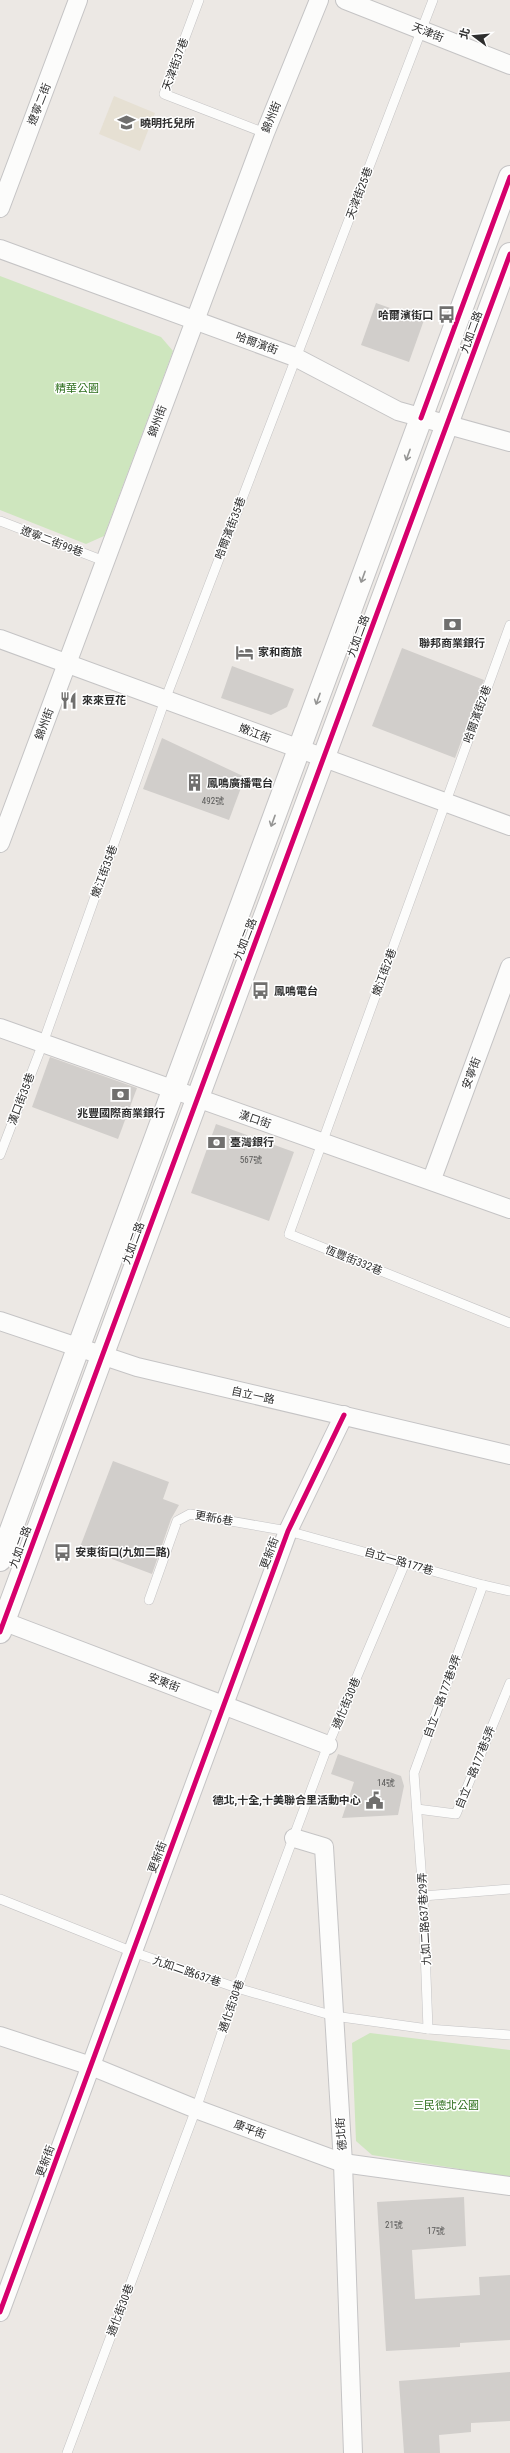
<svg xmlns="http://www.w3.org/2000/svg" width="510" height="2453" font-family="'Roboto Condensed','Noto Sans TC',sans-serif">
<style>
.education{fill:#e6e0d3}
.green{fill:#cee6be}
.building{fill:#d1cecb}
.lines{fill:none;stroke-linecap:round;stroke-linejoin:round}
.service-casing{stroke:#c5c4c5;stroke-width:10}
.minor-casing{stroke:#c5c4c5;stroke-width:20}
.tertiary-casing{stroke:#c5c4c5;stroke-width:24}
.service{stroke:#fcfcfb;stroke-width:9}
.minor{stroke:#fcfcfb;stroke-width:18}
.tertiary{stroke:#fcfcfb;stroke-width:22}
.cycleway-casing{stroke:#fff;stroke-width:8}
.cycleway{stroke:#d6006c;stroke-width:5}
.oneway{stroke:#959594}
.labels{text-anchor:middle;stroke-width:3;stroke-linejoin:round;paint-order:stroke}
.number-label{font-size:9px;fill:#585857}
.street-label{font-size:11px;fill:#2e2e2e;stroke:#fff}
.poi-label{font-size:11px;font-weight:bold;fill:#2e2e2e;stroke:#fff;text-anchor:start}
.park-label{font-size:11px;fill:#2c6e1b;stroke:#fff}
</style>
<rect width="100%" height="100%" fill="#ece8e4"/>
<path class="education" d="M114,96L155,113L140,151L99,134Z"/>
<g class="green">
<path d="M0,276L161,337L173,351L104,536L86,544L0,510Z"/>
<path d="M370,2033L510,2050V2177L372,2155L356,2141L352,2043Z"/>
</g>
<g class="building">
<path d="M376,303L424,320L409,362L361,345Z"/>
<path d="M402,648L484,680L455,758L372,726Z"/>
<path d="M232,666L294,689L287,707L271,715L221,698Z"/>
<path d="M162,738L245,777L229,820L143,789Z"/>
<path d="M50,1057L137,1088L118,1139L32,1107Z"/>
<path d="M216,1124L294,1152L269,1221L191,1193Z"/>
<path d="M113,1461L169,1482L163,1499L179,1505L171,1519L152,1574L80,1547Z"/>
<path d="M338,1754L401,1776L404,1786L398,1815L342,1818L354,1782L331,1774Z"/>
<path d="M464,2197L466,2246L412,2250L415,2299L480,2295L479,2277L510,2275V2340L460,2343V2347L386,2351L377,2202Z"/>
<path d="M510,2372V2421L471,2423V2432L439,2435L440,2453H404L399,2381Z"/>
</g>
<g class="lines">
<defs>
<g id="service">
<path d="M199,0L164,94L265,133"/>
<path d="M0,521L104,561"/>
<path d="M510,625L289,1234L510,1323"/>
<path d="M0,1155L43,1043L165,700L433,0"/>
<path d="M149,1600L177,1521L190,1514L288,1531L483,1585L510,1591"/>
<path d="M417,1809L456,1814L510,1683"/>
<path d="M423,1896L510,1889"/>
<path d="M0,1899L133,1952L237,1988L334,2016L428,2029L510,2035"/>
<path d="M428,2029L423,1896L414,1773L483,1585"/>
<path d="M67,2453L196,2109L237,1988L328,1745L405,1563"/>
</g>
<g id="minor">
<path d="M345,0L510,65"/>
<path d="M0,208L78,0"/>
<path d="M0,249L295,357L398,411L510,442"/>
<path d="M0,639L510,826"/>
<path d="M0,843L265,133L319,0"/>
<path d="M0,1028L510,1209"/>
<path d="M432,1179L510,967"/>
<path d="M0,1321L137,1367L510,1455"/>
<path d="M0,1620L328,1745"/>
<path d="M294,1838L324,1847L343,2163L353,2453"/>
<path d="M0,2036L91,2066L196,2109L343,2163L510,2186"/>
<path d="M0,2312L288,1531L344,1415"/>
</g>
<g id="tertiary">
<path d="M0,1560L510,177"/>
<path d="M0,1632L510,254"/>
</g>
</defs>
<use href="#service" class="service-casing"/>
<use href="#minor" class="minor-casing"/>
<use href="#tertiary" class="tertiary-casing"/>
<use href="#service" class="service"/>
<use href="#minor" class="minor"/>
<use href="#tertiary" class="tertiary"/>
<defs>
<g id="cycleway">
<path d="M421,418L510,177"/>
<path d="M0,1632L510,254"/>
<path d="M0,2312L288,1531L344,1415"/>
</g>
</defs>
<use href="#cycleway" class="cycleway-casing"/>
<use href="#cycleway" class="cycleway"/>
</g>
<defs><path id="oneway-shaft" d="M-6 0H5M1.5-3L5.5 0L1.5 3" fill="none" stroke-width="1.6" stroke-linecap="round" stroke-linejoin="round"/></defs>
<g class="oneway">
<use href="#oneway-shaft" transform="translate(408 455) rotate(110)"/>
<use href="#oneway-shaft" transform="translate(363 577) rotate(110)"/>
<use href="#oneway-shaft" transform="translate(318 699) rotate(110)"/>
<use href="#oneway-shaft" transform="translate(273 821) rotate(110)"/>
</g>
<defs>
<symbol id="school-bare" viewBox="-9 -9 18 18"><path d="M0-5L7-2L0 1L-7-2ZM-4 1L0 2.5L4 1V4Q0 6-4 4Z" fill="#706f6e" stroke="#fff" stroke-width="2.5" paint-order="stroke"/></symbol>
<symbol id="bus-bare" viewBox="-9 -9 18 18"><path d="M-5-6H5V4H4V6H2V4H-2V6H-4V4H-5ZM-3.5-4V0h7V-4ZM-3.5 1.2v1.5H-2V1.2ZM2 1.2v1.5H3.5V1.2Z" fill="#706f6e" stroke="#fff" stroke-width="2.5" paint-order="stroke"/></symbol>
<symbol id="bank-bare" viewBox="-9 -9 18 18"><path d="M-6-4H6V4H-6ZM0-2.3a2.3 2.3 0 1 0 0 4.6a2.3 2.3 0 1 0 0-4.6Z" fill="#706f6e" stroke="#fff" stroke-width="2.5" paint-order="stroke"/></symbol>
<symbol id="hotel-bare" viewBox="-9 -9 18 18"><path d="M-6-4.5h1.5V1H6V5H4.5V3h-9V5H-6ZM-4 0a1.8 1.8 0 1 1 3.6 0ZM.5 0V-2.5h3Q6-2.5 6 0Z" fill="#706f6e" stroke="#fff" stroke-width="2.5" paint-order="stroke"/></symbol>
<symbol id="restaurant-bare" viewBox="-9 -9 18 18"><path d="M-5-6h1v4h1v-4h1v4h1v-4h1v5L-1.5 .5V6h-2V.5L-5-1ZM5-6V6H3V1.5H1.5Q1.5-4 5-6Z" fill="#706f6e" stroke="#fff" stroke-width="2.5" paint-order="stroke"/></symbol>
<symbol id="building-bare" viewBox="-9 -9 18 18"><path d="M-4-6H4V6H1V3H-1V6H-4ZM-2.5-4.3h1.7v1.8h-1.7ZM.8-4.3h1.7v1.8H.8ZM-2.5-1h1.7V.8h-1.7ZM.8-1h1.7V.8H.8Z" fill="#706f6e" stroke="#fff" stroke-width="2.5" paint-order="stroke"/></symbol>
<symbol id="civic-bare" viewBox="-9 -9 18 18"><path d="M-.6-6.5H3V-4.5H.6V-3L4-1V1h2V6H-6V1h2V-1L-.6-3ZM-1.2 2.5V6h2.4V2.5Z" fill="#706f6e" stroke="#fff" stroke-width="2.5" paint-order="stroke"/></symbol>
</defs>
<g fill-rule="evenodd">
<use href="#school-bare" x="114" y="110" width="25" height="25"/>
<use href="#bus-bare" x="434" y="302" width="25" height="25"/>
<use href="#bank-bare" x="440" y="612" width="25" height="25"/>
<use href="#hotel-bare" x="232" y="640" width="25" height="25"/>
<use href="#restaurant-bare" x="56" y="688" width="25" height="25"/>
<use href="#building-bare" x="182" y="770" width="25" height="25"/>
<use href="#bus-bare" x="248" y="978" width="25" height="25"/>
<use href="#bank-bare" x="108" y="1082" width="25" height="25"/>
<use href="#bank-bare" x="204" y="1130" width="25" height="25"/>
<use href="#bus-bare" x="50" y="1540" width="25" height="25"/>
<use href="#civic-bare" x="362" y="1788" width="25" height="25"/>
</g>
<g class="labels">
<g class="number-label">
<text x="213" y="804">492號</text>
<text x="251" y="1163">567號</text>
<text x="386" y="1786">14號</text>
<text x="394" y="2228">21號</text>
<text x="436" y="2234">17號</text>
</g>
<g class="street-label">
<text transform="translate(428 32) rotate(22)" y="4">天津街</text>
<text transform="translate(175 64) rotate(-70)" y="4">天津街37巷</text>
<text transform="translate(39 104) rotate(-69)" y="4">遼寧二街</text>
<text transform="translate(271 117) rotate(-68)" y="4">錦州街</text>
<text transform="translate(359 193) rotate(-69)" y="4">天津街25巷</text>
<text transform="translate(471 332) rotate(-70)" y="4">九如二路</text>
<text transform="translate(257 343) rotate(20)" y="4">哈爾濱街</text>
<text transform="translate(157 421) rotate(-70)" y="4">錦州街</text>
<text transform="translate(230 528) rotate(-69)" y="4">哈爾濱街35巷</text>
<text transform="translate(52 541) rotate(21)" y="4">遼寧二街99巷</text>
<text transform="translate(358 636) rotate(-70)" y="4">九如二路</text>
<text transform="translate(477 714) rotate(-70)" y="4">哈爾濱街2巷</text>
<text transform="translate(44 724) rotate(-70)" y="4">錦州街</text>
<text transform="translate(255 733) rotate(20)" y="4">嫩江街</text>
<text transform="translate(104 871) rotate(-70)" y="4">嫩江街35巷</text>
<text transform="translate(245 939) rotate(-69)" y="4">九如二路</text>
<text transform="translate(384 972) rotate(-70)" y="4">嫩江街2巷</text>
<text transform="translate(471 1073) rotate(-70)" y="4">安寧街</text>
<text transform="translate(21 1099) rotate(-69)" y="4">漢口街35巷</text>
<text transform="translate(255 1119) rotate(19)" y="4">漢口街</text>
<text transform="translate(133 1243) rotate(-70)" y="4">九如二路</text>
<text transform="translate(354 1260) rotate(22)" y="4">恆豐街332巷</text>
<text transform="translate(253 1395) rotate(12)" y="4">自立一路</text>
<text transform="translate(214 1518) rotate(10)" y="4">更新6巷</text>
<text transform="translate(20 1547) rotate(-70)" y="4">九如二路</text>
<text transform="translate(269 1553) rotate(-70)" y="4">更新街</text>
<text transform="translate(399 1561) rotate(16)" y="4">自立一路177巷</text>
<text transform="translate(164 1682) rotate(21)" y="4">安東街</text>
<text transform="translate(442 1696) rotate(-70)" y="4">自立一路177巷9弄</text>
<text transform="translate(346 1703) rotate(-67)" y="4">通化街30巷</text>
<text transform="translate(475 1767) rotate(-68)" y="4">自立一路177巷5弄</text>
<text transform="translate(157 1857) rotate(-70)" y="4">更新街</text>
<text transform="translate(424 1919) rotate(-93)" y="4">九如二路637巷29弄</text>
<text transform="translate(187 1971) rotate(19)" y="4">九如二路637巷</text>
<text transform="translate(231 2006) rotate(-71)" y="4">通化街30巷</text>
<text transform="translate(250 2129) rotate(20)" y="4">康平街</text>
<text transform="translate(341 2134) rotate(-94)" y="4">德北街</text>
<text transform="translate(45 2161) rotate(-70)" y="4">更新街</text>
<text transform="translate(120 2310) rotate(-69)" y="4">通化街30巷</text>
</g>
<g class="poi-label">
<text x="140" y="127">曉明托兒所</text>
<text x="433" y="319" text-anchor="end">哈爾濱街口</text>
<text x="452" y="647" text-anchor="middle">聯邦商業銀行</text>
<text x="258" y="656">家和商旅</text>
<text x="82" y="704">來來豆花</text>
<text x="207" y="787">鳳鳴廣播電台</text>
<text x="274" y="995">鳳鳴電台</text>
<text x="121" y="1117" text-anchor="middle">兆豐國際商業銀行</text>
<text x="230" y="1146">臺灣銀行</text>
<text x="75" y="1556">安東街口(九如二路)</text>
<text x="361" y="1804" text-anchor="end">德北,十全,十美聯合里活動中心</text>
</g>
<g class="park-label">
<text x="77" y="392">精華公園</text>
<text x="446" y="2109">三民德北公園</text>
</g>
</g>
<g transform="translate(474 36) rotate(286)" stroke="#ffffff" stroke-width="3" paint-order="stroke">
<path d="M0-3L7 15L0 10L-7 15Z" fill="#2e2e2e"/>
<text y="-6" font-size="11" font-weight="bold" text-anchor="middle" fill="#2e2e2e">北</text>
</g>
</svg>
